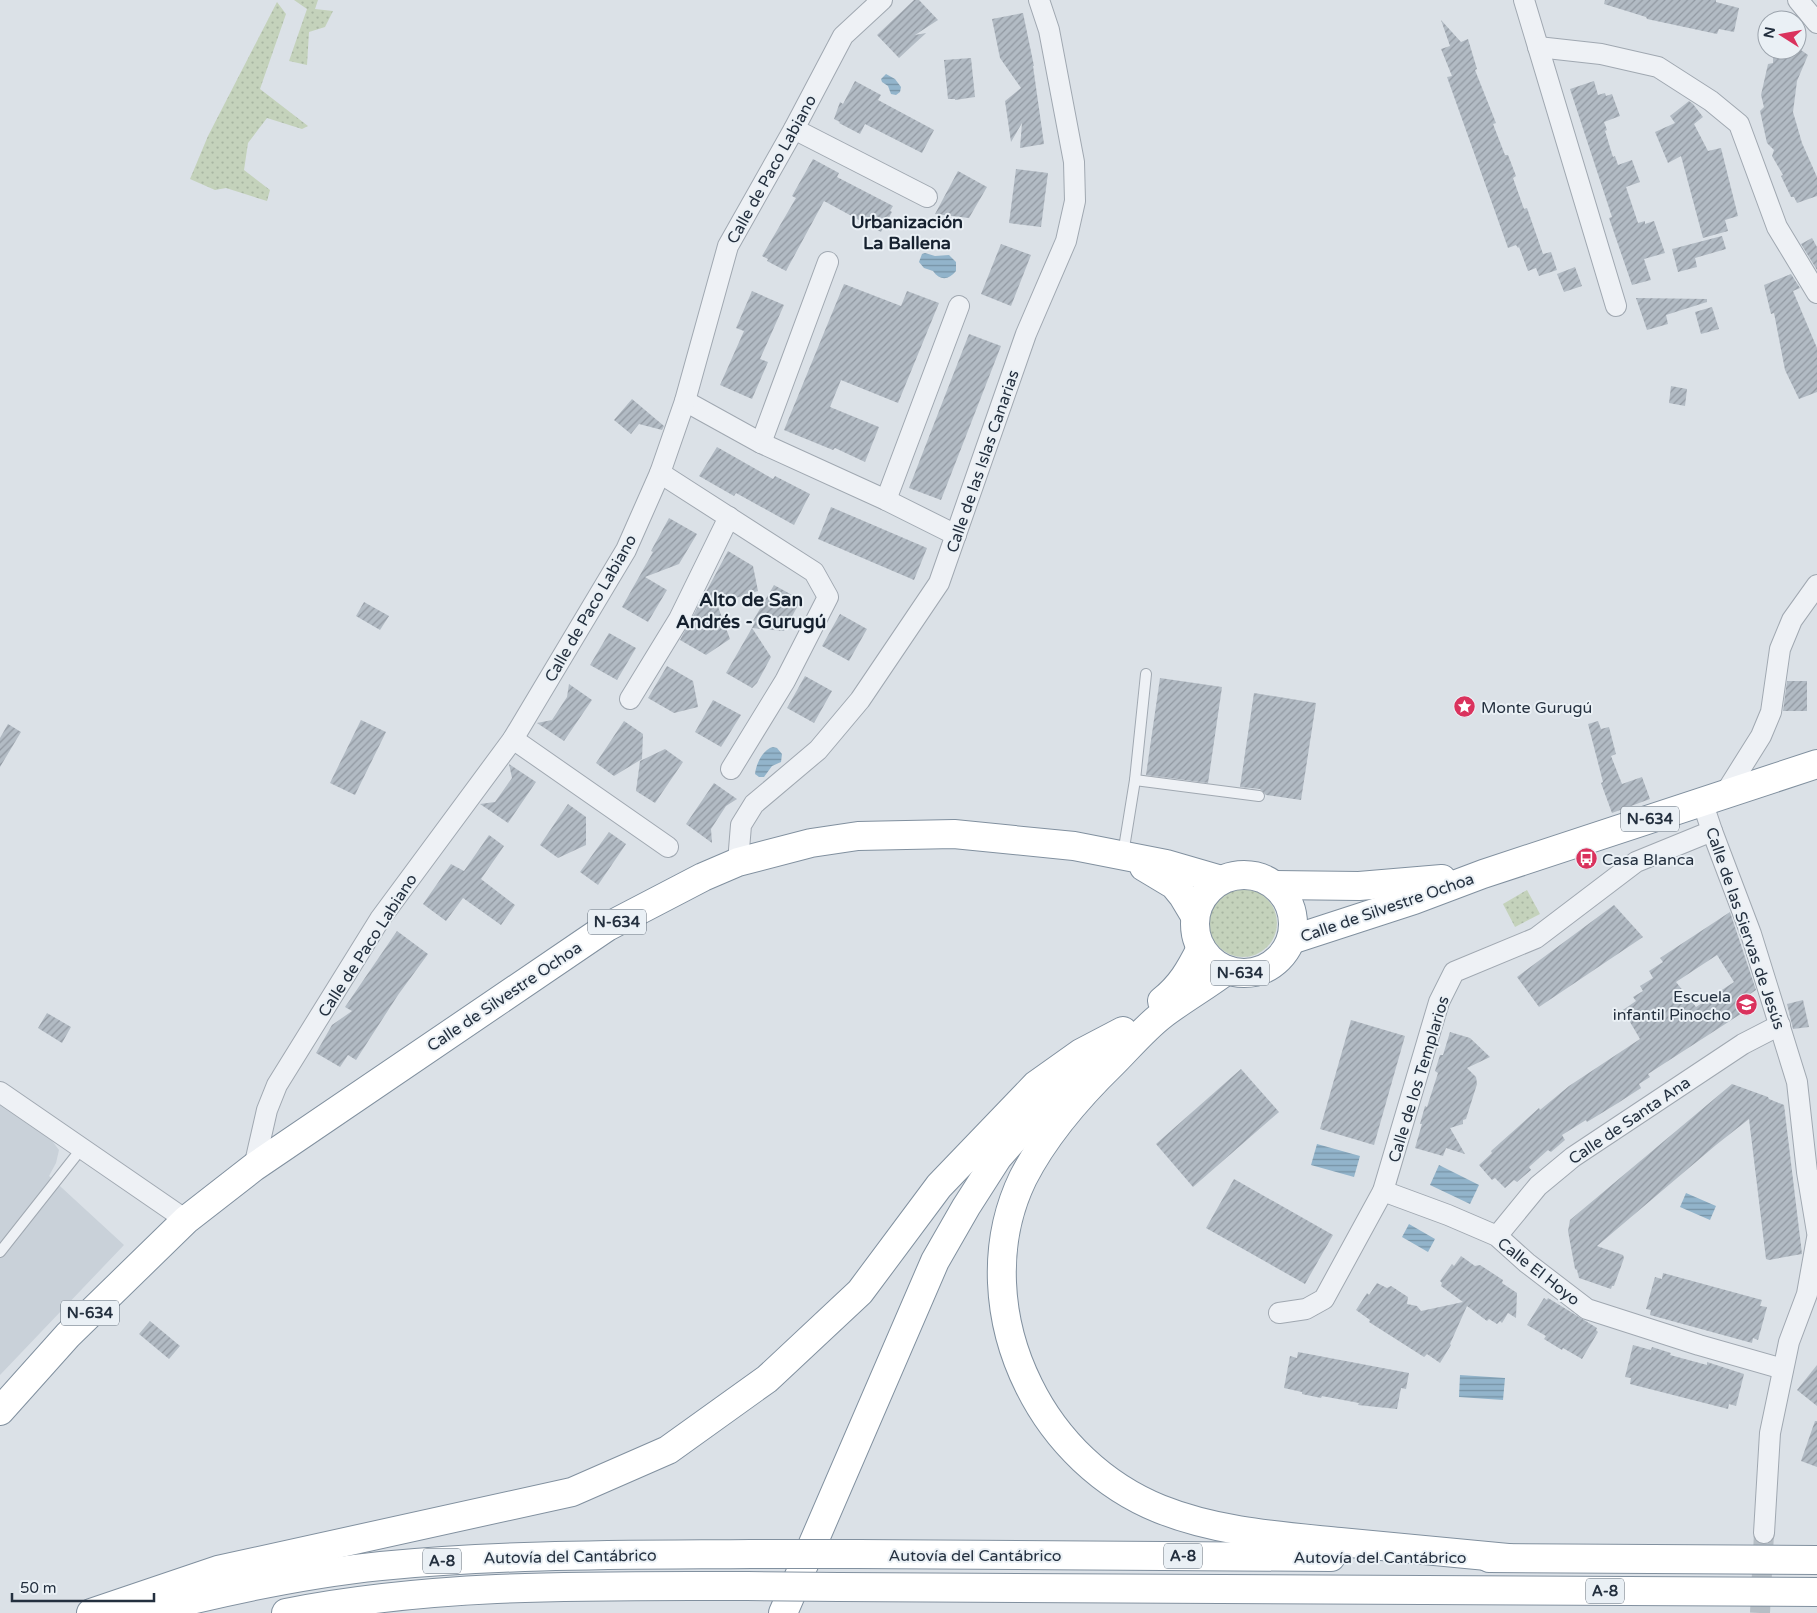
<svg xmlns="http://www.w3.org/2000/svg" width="1817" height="1613" font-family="'Varela Round',sans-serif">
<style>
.built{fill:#c9d1d9}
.grass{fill:url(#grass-dots)}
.water{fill:url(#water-rules)}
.building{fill:url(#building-hatch);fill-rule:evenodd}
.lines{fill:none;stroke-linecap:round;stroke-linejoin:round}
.minor-tunnel{stroke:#b6bec5;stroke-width:20;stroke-dasharray:20 10;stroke-linecap:butt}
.service-casing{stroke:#a0a8b1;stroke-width:12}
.minor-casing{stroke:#a0a8b1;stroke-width:22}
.trunk-casing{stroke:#81909f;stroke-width:30}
.motorway-casing{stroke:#81909f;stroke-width:30}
.service{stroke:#eef1f5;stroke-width:10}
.minor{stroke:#eef1f5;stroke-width:20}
.trunk{stroke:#fff;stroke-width:28}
.motorway{stroke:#fff;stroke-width:28}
.motorway-bridge-casing{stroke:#81909f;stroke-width:30;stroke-linecap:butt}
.motorway-bridge{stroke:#fff;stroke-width:28}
.labels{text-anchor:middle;stroke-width:4;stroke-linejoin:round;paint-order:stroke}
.shield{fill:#eaf0f5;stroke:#5f6a76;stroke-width:1}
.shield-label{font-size:15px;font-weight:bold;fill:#24303f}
.street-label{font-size:16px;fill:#24303f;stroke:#eaf0f5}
.poi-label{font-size:16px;fill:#24303f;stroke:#eaf0f5;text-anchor:start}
.neighbourhood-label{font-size:18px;font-weight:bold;fill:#16212f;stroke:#eaf0f5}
.quarter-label{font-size:19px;font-weight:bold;fill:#16212f;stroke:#eaf0f5}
</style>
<defs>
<pattern id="grass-dots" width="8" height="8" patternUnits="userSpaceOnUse" patternTransform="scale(1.25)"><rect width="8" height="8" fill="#c4d2bb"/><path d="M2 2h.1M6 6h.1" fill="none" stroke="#a8b5a2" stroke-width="1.8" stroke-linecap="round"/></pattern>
<pattern id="water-rules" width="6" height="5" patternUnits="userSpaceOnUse" patternTransform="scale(1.25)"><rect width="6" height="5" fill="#92b4cb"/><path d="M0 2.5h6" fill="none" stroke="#7793a6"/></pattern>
<pattern id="building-hatch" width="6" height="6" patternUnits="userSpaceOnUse" patternTransform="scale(1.25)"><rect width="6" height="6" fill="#b2bbc4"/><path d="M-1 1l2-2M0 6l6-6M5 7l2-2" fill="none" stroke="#9198a1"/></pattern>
</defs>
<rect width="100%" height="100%" fill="#dbe1e7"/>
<path class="built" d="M0,1104L50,1138L59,1150L56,1163L49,1176L124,1245L0,1375Z"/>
<g class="grass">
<path d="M294,0H318L315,9L333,11L325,27L309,32L307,65L289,61L307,9Z"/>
<path d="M277,2L286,14L260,89L308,126L302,129L267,118L248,143L244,170L270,190L267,201L226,188L215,190L190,179L208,136Z"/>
<circle cx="1243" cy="923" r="34"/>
<path d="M1527,890L1540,914L1515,927L1503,904Z"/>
</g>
<g class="water">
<path d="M886,74L895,79L901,87L900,92L896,95L891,94L888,86L882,82L881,79Z"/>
<path d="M925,253L935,256L949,255L956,262V271C949,280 940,281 933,271L924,268L919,262L922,254Z"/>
<path d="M773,747L777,748L782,754L781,762L772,766L764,777H759L755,774C756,764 763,749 773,747Z"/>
<path d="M1317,1144L1360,1156L1354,1177L1311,1165Z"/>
<path d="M1439,1165L1479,1185L1470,1204L1430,1185Z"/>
<path d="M1686,1193L1716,1206L1710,1220L1680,1207Z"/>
<path d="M1409,1224L1435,1239L1428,1252L1402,1237Z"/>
<path d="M1460,1375L1505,1378L1503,1400L1459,1397Z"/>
</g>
<g class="building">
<path d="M914,0H919L938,20L915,35L926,33L899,58L877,35Z"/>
<path d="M1605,0H1716V2L1739,8L1734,32L1719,29L1717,34L1647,19L1646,17L1604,4Z"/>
<path d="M1023,13L1034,66H1033L1044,144L1020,148L1022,123L1011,142L1005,101L1021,88L1000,58L992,19Z"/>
<path d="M1441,20L1461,42L1468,39L1477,69L1475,70L1496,123L1493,124L1505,155H1508L1516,176L1513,178L1524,209L1527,208L1543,254L1551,252L1557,270L1539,276L1536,268L1528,271L1519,247L1518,248L1516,245L1508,248L1447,77L1452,76L1441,49L1450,46Z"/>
<path d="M1781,50H1801L1808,55L1797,81L1793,112L1802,143L1817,177V196L1797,203L1794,197H1791L1781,176L1783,175L1772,156L1774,150L1767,143L1760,111L1764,107L1761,95L1768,64L1773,63V57Z"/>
<path d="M971,58L975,97L955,100V99H948L944,60Z"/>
<path d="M855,81L881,95L878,100L934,130L922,153L865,124L860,134L839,123L840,122L834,119L840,102L843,104Z"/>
<path d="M1594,81L1598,95L1605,93L1606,96L1612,94L1620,116L1604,122L1607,130L1605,131L1613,157L1615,156L1618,165L1632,160L1640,182L1626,187L1638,223L1645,221V224L1654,221L1665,253L1644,259L1651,280L1632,285L1609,218L1612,217L1570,89Z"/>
<path d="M1689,101L1693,104L1703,117L1694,124L1708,151L1721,148L1738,216L1725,220L1728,231L1703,238L1681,156L1668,163L1655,132L1675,123L1670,116Z"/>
<path d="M813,159L839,173L837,177L893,206L890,211L892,212L881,232L824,201L786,271L767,261L768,259L762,256L796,198L792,196Z"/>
<path d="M1016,169L1048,173L1041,227L1009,223Z"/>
<path d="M958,171L987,187L969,218L935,214Z"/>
<path d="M1722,236L1726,249L1695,258L1697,267L1678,272L1672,249Z"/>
<path d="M1812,238L1817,247V270L1801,244Z"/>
<path d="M1001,244L1031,255L1011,306L981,294Z"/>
<path d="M1575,267L1582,286L1564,292L1557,274Z"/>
<path d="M1791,274L1800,288L1793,291L1817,348V392L1799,399L1785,370L1774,313L1771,314L1764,285Z"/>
<path d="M844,284L901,306L907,291L939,303L898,403L841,380L830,407L879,427L865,462L835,448L833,450L784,430Z"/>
<path d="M752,291L784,305L760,359L768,362L752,399L720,385L744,331L736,328Z"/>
<path d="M1636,298L1707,299V302L1666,315L1668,324L1647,330Z"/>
<path d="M1712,307L1719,329L1701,334L1695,312Z"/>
<path d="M969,334L1001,346L941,500L909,488Z"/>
<path d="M1671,386L1687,389L1685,406L1669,403Z"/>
<path d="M632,399L664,426L662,430L639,424L631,434L614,420Z"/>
<path d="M717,447L773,479L775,476L810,494L794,525L736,493L734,496L699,476Z"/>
<path d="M831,507L927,548L914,580L818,539Z"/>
<path d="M669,518L697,534L679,564L645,577L667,590L648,622L622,607L653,552L651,551Z"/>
<path d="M728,551L753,566L758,591L717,604L730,639L706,655L680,640Z"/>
<path d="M774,585L801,600L784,631L752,628L756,620L751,624Z"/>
<path d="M364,602L389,616L380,630L356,616Z"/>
<path d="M840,614L867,629L849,661L822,646Z"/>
<path d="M752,628L771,657L757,683L752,688L726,673Z"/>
<path d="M609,633L636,648L617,680L590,665Z"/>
<path d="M667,666L693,681L698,707L674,713L648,698Z"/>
<path d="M805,676L832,691L814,723L787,708Z"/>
<path d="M1160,678L1222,687L1208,783L1146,775Z"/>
<path d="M1787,681H1807V711H1783Z"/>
<path d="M569,684L592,700L564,741L537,723L552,720L567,697Z"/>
<path d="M1254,693L1316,703L1301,800L1266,795L1260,789L1240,787Z"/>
<path d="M713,700L741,715L721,747L695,732Z"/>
<path d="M361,720L386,732L355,795L330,783Z"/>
<path d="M624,721L643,734L642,759L614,776L596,763Z"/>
<path d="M1598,721L1601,729L1609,727L1616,754L1611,756L1622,784L1642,777L1650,799L1612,813L1601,783L1603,782L1588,724Z"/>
<path d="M8,724L21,732L0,767V738Z"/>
<path d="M665,749L683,762L655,803L636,791L640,761Z"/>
<path d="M509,764L536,782L508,823L480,804L495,802L512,778Z"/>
<path d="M714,783L737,799L726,806L711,829L712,843L686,824Z"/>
<path d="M568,804L586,817V845L558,858L540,845Z"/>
<path d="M609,832L626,844L598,885L580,872Z"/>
<path d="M489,835L504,846L481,879L515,905L501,925L463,898L446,921L423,904L451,864L464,871Z"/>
<path d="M1614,905L1643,937L1539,1007L1517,977Z"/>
<path d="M1730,912L1756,990L1747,996L1753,1006L1648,1074L1650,1077L1639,1084L1641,1088L1618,1103L1587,1122L1586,1120L1562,1135L1565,1140L1551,1152L1548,1150L1529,1167L1531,1170L1517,1182L1514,1180L1505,1188L1495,1178L1492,1180L1479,1165L1492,1153L1491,1151L1539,1108L1540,1110L1569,1086L1640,1039L1623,1010L1636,1001L1633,997L1643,991L1640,986L1653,978L1649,971L1663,962L1660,958ZM1717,955L1734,982L1696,1007L1676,982Z"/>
<path d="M397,931L428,954L398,995L356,1060L348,1055L340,1067L316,1053L332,1025L352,1011L345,1007Z"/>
<path d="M1803,1000L1809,1027L1793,1029L1787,1004Z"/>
<path d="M47,1013L71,1027L62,1043L38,1028Z"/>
<path d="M1351,1020L1405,1036L1374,1145L1320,1129Z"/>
<path d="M1450,1032L1470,1038L1490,1057L1467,1068L1476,1077L1477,1084L1466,1119L1463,1120V1124L1450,1128L1465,1154L1446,1148L1443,1156L1415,1148L1422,1124H1420L1425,1106L1427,1107L1438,1073L1435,1071L1440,1055H1443Z"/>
<path d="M1241,1069L1279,1112L1193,1187L1156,1144Z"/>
<path d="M1732,1084L1768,1097L1769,1099L1784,1105L1802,1254L1769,1260L1766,1259L1749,1119L1716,1145L1597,1246L1623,1255L1624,1258L1614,1286H1612L1611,1289L1579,1278L1577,1270L1575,1269L1568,1231L1570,1220Z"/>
<path d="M1234,1179L1333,1235L1305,1284L1206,1228Z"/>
<path d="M1461,1256L1475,1266L1480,1265L1503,1280L1502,1283L1517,1293L1516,1318L1508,1313L1502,1323L1500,1321L1497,1324L1489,1319L1487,1321L1467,1306L1450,1344L1451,1345L1440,1363L1427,1354L1424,1357L1369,1322L1370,1320L1356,1310L1367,1293L1369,1295L1377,1283L1387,1288L1391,1286L1408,1297L1407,1304L1417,1306L1421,1311L1463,1302L1441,1286L1442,1283L1440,1281L1452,1264L1454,1266Z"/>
<path d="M1663,1273L1762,1300L1760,1306L1767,1307L1758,1340L1753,1338L1752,1343L1650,1315L1651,1310L1646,1309L1655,1277L1662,1279Z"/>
<path d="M1544,1298L1547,1300L1548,1298L1597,1328L1596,1330L1598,1332L1582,1359L1563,1348L1562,1350L1544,1339L1546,1336L1527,1325Z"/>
<path d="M150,1321L180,1346L169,1359L139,1334Z"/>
<path d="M1633,1345L1651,1350L1652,1347L1671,1353L1670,1355L1707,1365V1362L1744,1374L1736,1406L1729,1404L1728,1409L1630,1384L1631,1378L1625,1377Z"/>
<path d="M1298,1352L1409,1373L1406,1389L1401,1388L1397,1409L1358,1405L1359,1403L1322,1396L1321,1398L1302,1394V1392L1284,1388L1290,1356L1297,1358Z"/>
<path d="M1817,1365V1406L1797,1390Z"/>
<path d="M1815,1421H1817V1467L1801,1461Z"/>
</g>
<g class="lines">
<path class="minor-tunnel" d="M1760,1613L1764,1533"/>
<defs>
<g id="service">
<path d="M1135,780L1259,796"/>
<path d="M1123,854L1135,780L1146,674"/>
<path d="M0,1252L82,1148"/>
</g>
<g id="minor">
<path d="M1524,0L1616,306"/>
<path d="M1798,0L1817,23"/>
<path d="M1538,47L1601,54L1658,67L1711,101L1739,124L1777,227L1817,293"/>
<path d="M794,129L927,197"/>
<path d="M685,401L761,443L886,500L956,535"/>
<path d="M761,443L828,262"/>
<path d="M660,473L814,572L828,597L785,681L731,769"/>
<path d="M886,500L959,306"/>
<path d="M630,699L679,619L729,517"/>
<path d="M513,739L668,847"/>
<path d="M1724,795L1761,736L1771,712L1780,649L1792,620L1817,585"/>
<path d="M1702,801L1712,831L1751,934L1797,1082L1807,1172L1817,1232"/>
<path d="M738,862L741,825L754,804L818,750L860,700L939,583L1026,334L1066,241L1075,201L1074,162L1049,30L1039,0"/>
<path d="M0,1092L186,1220"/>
<path d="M254,1167L267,1110L277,1085L380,919L513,739L626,550L660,473L685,401L728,246L794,129L843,36L882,0"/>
<path d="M1383,1191L1448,1215L1497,1236L1527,1263L1587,1309L1699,1345L1783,1369"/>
<path d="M1497,1236L1538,1186L1573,1157L1743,1044L1780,1025"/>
<path d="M1279,1313L1306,1309L1324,1299L1383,1191L1439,1002L1454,972L1536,938L1636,862L1712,831"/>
<path d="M1764,1533L1770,1433L1789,1342L1807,1294L1817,1238"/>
</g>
<g id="trunk">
<path d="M1144,867L1174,885L1183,896L1195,916"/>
<circle cx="1244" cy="924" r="49"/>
<path d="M1275,885L1359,886L1442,879"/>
<path d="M1291,940L1414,900L1483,874L1817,764"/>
<path d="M0,1411L68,1335L186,1220L254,1167L607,927L703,877L738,862L811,843L858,836L954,834L1074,846L1166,864L1221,880"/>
</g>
<g id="motorway">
<path d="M1227,970C1206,986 1183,999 1162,1015C1144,1029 1129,1047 1113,1063C1080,1095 1044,1137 1023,1178C991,1244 997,1322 1029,1386C1056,1441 1103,1486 1160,1509C1217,1532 1280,1536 1340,1542C1396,1547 1452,1553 1508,1558"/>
<path d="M1162,1001C1181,986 1190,970 1201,948"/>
<path d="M858,1554L1331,1557"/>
<path d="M1489,1558L1817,1560"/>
<path d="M839,1587L1817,1592"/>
<path d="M147,1611C224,1591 302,1574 381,1566C504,1554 627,1555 751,1554"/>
<path d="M91,1613L218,1570L572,1492L668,1450L767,1379L860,1292L939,1186L1036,1085L1081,1053L1123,1031"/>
<path d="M286,1613C437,1583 594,1586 747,1586"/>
<path d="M783,1613L935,1261L966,1207L998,1157L1027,1124L1085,1066"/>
</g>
</defs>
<use href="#service" class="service-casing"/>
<use href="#minor" class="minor-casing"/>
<use href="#trunk" class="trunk-casing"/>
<use href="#motorway" class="motorway-casing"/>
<use href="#service" class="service"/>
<use href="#minor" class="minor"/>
<use href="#trunk" class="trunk"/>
<use href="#motorway" class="motorway"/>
<defs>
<g id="motorway-bridge">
<path d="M751,1554H858"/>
<path d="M747,1586L839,1587"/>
</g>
</defs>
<use href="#motorway-bridge" class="motorway-bridge-casing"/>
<use href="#motorway-bridge" class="motorway-bridge"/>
</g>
<defs>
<symbol id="sight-disc" viewBox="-11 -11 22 22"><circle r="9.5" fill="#da325d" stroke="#eaf0f5"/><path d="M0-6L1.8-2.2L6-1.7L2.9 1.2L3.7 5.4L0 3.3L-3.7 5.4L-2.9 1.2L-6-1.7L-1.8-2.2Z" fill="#fff"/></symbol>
<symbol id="bus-disc" viewBox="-11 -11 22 22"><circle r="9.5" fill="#da325d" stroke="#eaf0f5"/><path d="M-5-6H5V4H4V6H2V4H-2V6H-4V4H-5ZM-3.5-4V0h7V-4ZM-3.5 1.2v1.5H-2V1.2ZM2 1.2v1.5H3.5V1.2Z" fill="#fff"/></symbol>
<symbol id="school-disc" viewBox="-11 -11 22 22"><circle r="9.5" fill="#da325d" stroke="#eaf0f5"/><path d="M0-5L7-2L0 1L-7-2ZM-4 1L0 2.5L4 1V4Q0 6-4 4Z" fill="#fff"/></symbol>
</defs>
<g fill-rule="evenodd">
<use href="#sight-disc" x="1452" y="694" width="25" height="25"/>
<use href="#bus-disc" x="1574" y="846" width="25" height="25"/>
<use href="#school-disc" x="1734" y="992" width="25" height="25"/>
</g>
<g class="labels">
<g class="shield">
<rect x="1621" y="806.5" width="58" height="25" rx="4"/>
<rect x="588" y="909.5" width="58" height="25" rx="4"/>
<rect x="1211" y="960.5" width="58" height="25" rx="4"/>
<rect x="61" y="1300.5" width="58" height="25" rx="4"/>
<rect x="1164" y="1543.5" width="38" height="25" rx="4"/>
<rect x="423" y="1548.5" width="38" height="25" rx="4"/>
<rect x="1586" y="1578.5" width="38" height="25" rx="4"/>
</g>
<g class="shield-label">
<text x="1650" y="824">N-634</text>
<text x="617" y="927">N-634</text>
<text x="1240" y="978">N-634</text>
<text x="90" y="1318">N-634</text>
<text x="1183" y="1561">A-8</text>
<text x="442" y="1566">A-8</text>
<text x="1605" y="1596">A-8</text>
</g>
<g class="street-label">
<text transform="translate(771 169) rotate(-61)" y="6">Calle de Paco Labiano</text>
<text transform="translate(982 461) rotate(-71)" y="6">Calle de las Islas Canarias</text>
<text transform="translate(590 608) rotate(-60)" y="6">Calle de Paco Labiano</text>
<text transform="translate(1387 907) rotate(-19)" y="6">Calle de Silvestre Ochoa</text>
<text transform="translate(1746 928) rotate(71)" y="6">Calle de las Siervas de Jesús</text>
<text transform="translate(367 945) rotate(-57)" y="6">Calle de Paco Labiano</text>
<text transform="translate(504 996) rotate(-34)" y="6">Calle de Silvestre Ochoa</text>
<text transform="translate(1418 1079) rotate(-73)" y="6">Calle de los Templarios</text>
<text transform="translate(1629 1120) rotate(-34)" y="6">Calle de Santa Ana</text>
<text transform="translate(1539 1271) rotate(38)" y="6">Calle El Hoyo</text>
<text x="975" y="1561">Autovía del Cantábrico</text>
<text transform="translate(570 1556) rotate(-1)" y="6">Autovía del Cantábrico</text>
<text x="1380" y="1563">Autovía del Cantábrico</text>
</g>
<g class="poi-label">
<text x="1481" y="713">Monte Gurugú</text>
<text x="1602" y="865">Casa Blanca</text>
<text x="1731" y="1002" text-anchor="end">Escuela<tspan x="1731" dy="18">infantil Pinocho</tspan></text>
</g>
<g class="neighbourhood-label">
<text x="907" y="228">Urbanización<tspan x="907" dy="21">La Ballena</tspan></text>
</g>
<g class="quarter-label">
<text x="751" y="606">Alto de San<tspan x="751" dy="22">Andrés - Gurugú</tspan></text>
</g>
</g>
<g transform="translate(1782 35) rotate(281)"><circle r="24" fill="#eaf0f5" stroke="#9ba3ac"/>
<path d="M0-4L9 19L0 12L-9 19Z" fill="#da325d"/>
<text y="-8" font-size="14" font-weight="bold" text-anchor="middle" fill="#24303f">N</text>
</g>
<path d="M12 1593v8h142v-8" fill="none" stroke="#24303f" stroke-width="2.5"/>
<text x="20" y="1593" font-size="15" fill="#24303f" stroke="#eaf0f5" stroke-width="4" paint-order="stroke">50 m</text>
</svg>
